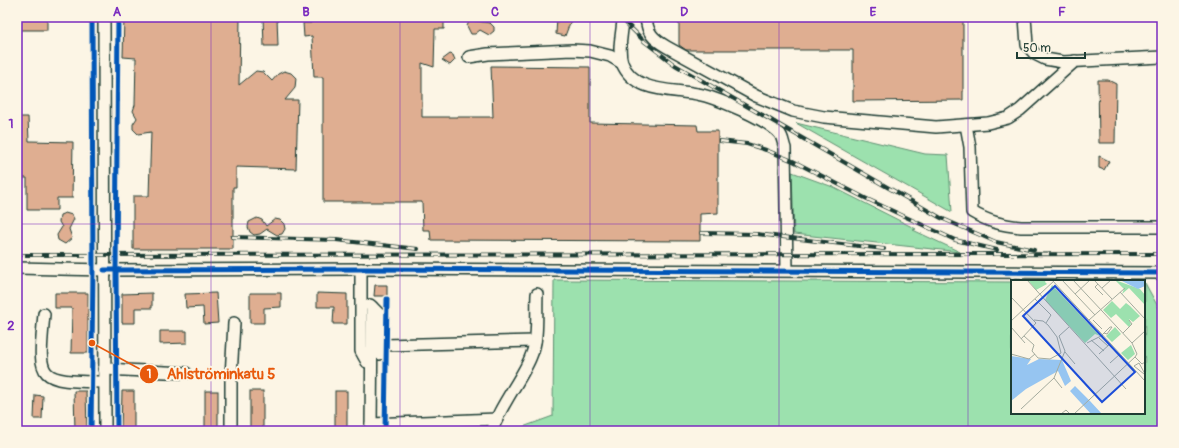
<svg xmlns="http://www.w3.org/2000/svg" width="1179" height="448" font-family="Pangolin,sans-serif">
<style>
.green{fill:#9ce1ae;stroke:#5e8f71}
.building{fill:#dfae91;stroke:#1f3d34}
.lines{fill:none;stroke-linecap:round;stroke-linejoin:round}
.minor-casing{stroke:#1f3d34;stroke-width:14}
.minor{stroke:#fcf5e5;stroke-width:11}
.rail-casing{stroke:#1f3d34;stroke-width:4}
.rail{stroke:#fcf5e5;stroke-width:2.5;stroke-dasharray:8;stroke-linecap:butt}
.cycleway-casing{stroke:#fcf5e5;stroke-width:8}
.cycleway{stroke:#0057b8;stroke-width:5}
.grid{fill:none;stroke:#7b2cbf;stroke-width:1;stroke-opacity:0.55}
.inset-road{fill:none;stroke:#a4ab9e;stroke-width:1}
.view{fill:#1d4ed8;fill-opacity:0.15;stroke:#1d4ed8;stroke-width:2}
.inset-edge{fill:none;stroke:#1f3d34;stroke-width:2}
.leader{fill:none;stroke:#e8590c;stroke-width:1.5}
.callout-dot{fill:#e8590c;stroke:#fcf5e5;stroke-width:1.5}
.mark-label{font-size:12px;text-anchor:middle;font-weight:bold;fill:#fff}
.callout-label{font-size:15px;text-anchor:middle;font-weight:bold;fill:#e8590c;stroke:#fcf5e5;stroke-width:4;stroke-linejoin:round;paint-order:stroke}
.neatline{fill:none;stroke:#7b2cbf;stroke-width:1.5}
.grid-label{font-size:13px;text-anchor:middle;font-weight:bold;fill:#7b2cbf}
</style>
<rect width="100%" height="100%" fill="#fcf5e5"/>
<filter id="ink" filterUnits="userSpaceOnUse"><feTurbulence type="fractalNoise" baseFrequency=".025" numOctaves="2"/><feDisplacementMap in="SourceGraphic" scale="8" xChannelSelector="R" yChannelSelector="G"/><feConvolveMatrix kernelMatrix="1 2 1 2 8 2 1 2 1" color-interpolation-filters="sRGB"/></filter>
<g filter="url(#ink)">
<g class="green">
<path d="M796,123L925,154L948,155L952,212Z"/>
<path d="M792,172L833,187L916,229L913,230L960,252L794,234Z"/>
<path d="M554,280L1012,282V413H1144L1145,283L1162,314V431H512L553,416Z"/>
</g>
<g class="building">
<rect x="17" y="17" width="30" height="13"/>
<path d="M124,17H240L239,85L256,71L263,72L272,81L278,74L284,71L291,73L296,78L295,88L285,100H298L296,169L236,167V187H233V249H133V196H149L151,132L138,134L133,129V124L137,118L133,111L135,105L136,58L123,57Z"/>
<path d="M263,17H277L278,46H264Z"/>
<path d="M311,17H444V29H435L434,67L422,63V117H493L491,66L590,67V123L697,125L698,131H718V213L700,214V241L431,240L430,230H423L422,202H323V77H314L312,36L304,37L303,23H311Z"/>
<path d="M557,17L571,20L565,36L556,34Z"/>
<path d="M679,17H963V100L853,101V50H686L679,45Z"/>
<path d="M470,20L490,23L494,27V31L489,35L480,30L475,34H471L467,26Z"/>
<path d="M450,54L453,55L455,60L450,65L442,60Z"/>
<path d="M1098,80H1108L1116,84L1115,143H1099Z"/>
<path d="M17,117H28L29,141L73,142L72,198H57V210H27V178H17V161H22L21,140H17Z"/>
<path d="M1099,156L1109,161L1104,170L1099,168Z"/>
<path d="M65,213L72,215L74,219L69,229L72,238L65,244L58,240L57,235L62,227L59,222L60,215Z"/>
<path d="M257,218L262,220L266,226L275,219L280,220L284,224L285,229L282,234L277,235L267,229L260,234L254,235L250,232L248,227L249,222Z"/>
<path d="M375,285H387V296H374Z"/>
<path d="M55,293H88V353H71L72,308H55Z"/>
<path d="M152,293V308H135V323H122V294Z"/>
<path d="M216,293L218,323L204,324L203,307L186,308L185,294Z"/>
<path d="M250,293H281V307L264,308V323H250Z"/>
<path d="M317,293L347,294V324H333L334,307H317Z"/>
<path d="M160,331H187V343L160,344Z"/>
<path d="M74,391H86L87,431H75Z"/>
<path d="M122,391H134V431H121Z"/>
<rect x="205" y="391" width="13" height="40"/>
<rect x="250" y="391" width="13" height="40"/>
<rect x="335" y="391" width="12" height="40"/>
<path d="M35,395L43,396L42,419H34Z"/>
</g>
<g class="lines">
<defs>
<g id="minor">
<path d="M104,17L105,431"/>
<path d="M623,17C623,32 617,48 622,63C634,93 671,89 697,94C715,97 769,120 780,134C783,138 783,143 785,148L787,270"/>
<path d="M646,17C647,33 653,39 667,47L756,96L793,111L824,117L936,127L988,123L1008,118L1020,110L1075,61"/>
<path d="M1025,17L1027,45L1035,54L1045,59L1063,62L1162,57"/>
<path d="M469,57L488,54L572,50L590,51L610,56L622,63"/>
<path d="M966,125L970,147L972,212C989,222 1002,225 1021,227H1162"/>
<path d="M17,268L104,270L361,269L1162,273"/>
<path d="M361,269V351L367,362"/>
<path d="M370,305L382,317L380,354"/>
<path d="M44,314C38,380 36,381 104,382"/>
<path d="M364,356L385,345L535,341"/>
<path d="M104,369L186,373"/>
<path d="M371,424L497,419"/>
<path d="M371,430L372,307"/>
<path d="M231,431V377L234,323"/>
<path d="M493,431C494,414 524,376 531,356C539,338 536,314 537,294"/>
</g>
</defs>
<use href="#minor" class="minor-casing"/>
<use href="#minor" class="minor"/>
<defs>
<g id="rail">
<path d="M620,17L645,42L675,65L941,218L996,242L1034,250"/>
<path d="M720,141L747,144L766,150L793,161L865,198L955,240L997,250"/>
<path d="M701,233L757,234L884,249"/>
<path d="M232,237L336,240L418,249"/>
<path d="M17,255L1162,254"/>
</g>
</defs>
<use href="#rail" class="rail-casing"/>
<use href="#rail" class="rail"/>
<defs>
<g id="cycleway">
<path d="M104,270L361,269L1162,273"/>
<path d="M91,431L93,269L92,17"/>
<path d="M117,431L116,270L118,17"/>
<path d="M385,431L387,299"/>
</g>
</defs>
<use href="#cycleway" class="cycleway-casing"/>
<use href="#cycleway" class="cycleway"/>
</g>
</g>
<path class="grid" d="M211,17V431M400,17V431M590,17V431M779,17V431M968,17V431M17,224H1162"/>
<g transform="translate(1011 280)">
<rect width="134" height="134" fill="#fcf5e5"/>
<path d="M17,0H35L34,2L36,4L25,10ZM104,0L129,9L134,15V25L118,8L111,14L113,9ZM41,5L89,56L84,54L74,63L34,20ZM101,21L109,29L115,23L119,26L129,36L122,42L118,39L120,44L118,47L105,34L100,38L92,30ZM104,47L110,54L101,62L95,56ZM120,65L124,74L117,80L110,73Z" fill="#9ce1ae"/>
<path d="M109,0H134V6L127,9ZM0,76L20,79L16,85L28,79L51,80L60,101L54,106L47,91L15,109L0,121ZM64,106L79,121L91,134H80L59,111Z" fill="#96c5f1"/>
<path class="inset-road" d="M16,0L115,109M41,0L134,101M51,0L84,35M62,0L121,63L126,74L124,77M83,0L101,19M87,4L84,7L92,15M91,8L100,0M109,12L134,39M64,14L79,0M0,17L25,43L10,59M24,19L40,35L35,43M78,40L114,8M82,40L91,49M0,41L44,0M0,47L14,63M112,53L121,44L118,40M91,55L99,47H101L96,54L93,53M13,56L23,65L21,71L27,78L39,79L50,73L46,57L37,45L32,41L23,40M88,58L97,66M80,60L93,71M76,63L92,55M121,63L134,51M54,72L64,84M0,74L18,79L24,74M88,74L100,63M124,77L131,84L134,82M99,83L109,74M128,83L123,86L133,94M128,83L134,94M43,98L51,108M10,129L43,98L54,71L48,56L58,47M50,134L55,130L59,134M63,134L124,77"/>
<path class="view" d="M44,6L124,92L91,122L12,36Z"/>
<rect width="134" height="134" class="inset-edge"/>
</g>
<path class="leader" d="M92 343L149 374"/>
<g class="callout-dot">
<circle cx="92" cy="343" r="4"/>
<circle cx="149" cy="374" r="10"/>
</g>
<g class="mark-label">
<text x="149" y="378">1</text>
</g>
<g class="callout-label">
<text x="221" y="379">Ahlströminkatu 5</text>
</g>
<rect width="1179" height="448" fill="none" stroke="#fcf5e5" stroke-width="44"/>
<path d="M1017 52v6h68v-6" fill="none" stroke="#1f3d34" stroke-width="2"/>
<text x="1023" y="52" font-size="12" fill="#1f3d34" stroke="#fcf5e5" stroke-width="3" paint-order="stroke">50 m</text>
<rect x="22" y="22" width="1135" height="404" class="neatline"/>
<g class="grid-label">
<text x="117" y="16">A</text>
<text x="306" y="16">B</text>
<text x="495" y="16">C</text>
<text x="684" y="16">D</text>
<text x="873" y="16">E</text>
<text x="1062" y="16">F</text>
<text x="11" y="128">1</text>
<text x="11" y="330">2</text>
</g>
</svg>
